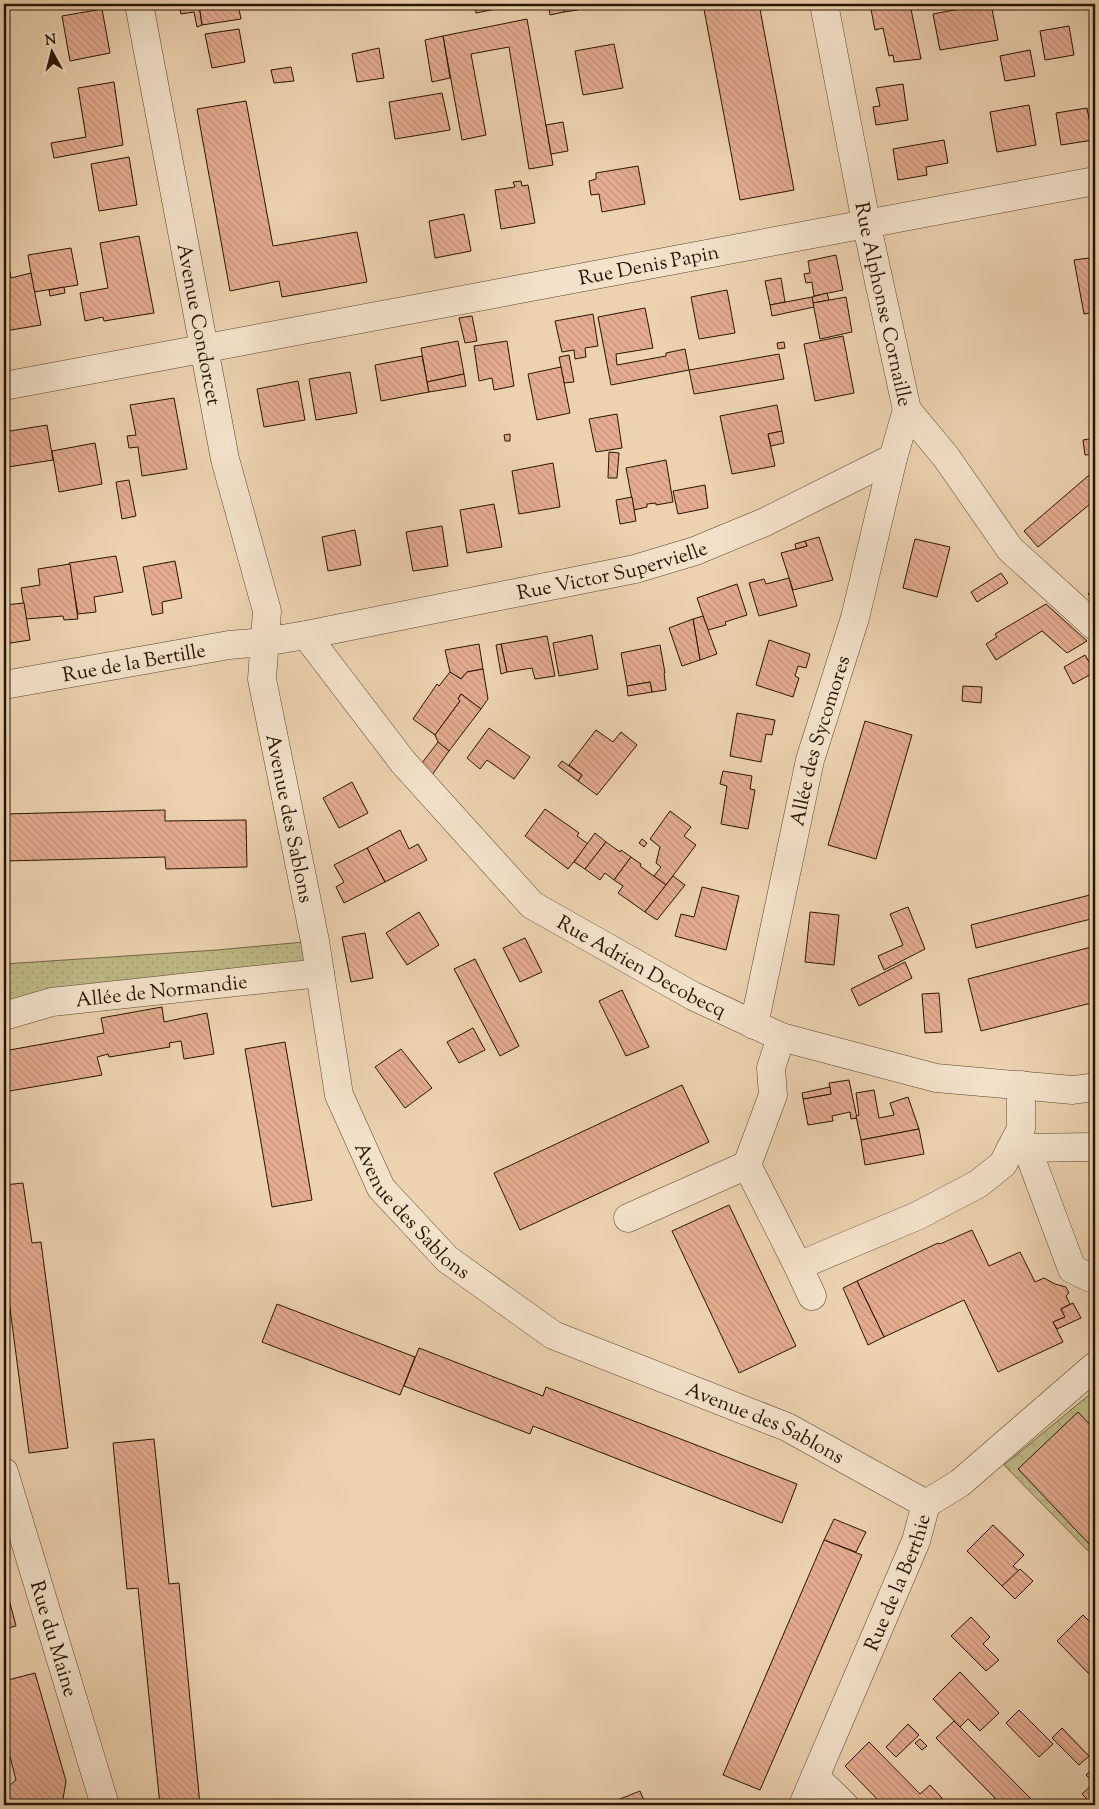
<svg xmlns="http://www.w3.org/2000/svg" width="1099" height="1809" font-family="'Sorts Mill Goudy',serif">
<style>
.grass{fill:url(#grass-dots);stroke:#736843}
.forest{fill:url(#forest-crowns);stroke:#736843}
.building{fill:url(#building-back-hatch);stroke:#281500}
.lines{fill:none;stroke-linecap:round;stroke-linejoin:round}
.minor-casing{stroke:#59442c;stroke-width:29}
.minor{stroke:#f3e2cb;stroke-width:28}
.labels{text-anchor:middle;stroke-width:4.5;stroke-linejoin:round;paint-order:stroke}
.street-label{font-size:20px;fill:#281500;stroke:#f3e2cb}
</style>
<defs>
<pattern id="grass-dots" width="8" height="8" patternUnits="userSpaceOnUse" patternTransform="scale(1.25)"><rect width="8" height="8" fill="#beba86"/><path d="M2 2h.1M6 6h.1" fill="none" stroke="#a39f72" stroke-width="1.8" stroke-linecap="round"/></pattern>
<pattern id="forest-crowns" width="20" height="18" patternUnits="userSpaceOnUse" patternTransform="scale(1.25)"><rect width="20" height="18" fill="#beba86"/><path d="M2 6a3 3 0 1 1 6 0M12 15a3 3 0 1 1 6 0" fill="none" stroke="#a39f72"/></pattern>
<pattern id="building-back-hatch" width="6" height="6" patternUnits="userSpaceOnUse" patternTransform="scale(1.25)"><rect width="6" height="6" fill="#e5ac90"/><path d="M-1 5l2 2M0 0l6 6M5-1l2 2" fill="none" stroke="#c4937a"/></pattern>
</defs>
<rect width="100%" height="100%" fill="#ecd2af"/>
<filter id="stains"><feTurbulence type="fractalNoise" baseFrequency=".004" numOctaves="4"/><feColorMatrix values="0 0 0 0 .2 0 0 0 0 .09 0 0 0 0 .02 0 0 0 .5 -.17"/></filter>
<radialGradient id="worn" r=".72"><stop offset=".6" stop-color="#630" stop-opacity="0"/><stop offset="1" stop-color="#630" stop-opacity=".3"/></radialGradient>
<path class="grass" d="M315,941L320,973L4,1016V964L217,950Z"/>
<path class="forest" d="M1095,1390V1558L1004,1465Z"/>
<g class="building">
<path d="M179,4H238L241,19L202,25L199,6L180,9Z"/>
<path d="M474,4H514L515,5L476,13Z"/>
<path d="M548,4H563L564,12L550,15Z"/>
<path d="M563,4H577L578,10L564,12Z"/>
<path d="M703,4H759L794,190L740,200Z"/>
<path d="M870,4H910L921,59L894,62L893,55L889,56L883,28L875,30Z"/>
<path d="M987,4H991L998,40L940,50L933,14Z"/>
<path d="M199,6L202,25L197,27L194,12L181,14L180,9Z"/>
<path d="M102,9L110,53L70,61L62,16Z"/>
<path d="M527,19L553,165L529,169L509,47L471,54L486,135L462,140L443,36Z"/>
<path d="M1069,26L1074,55L1045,60L1040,31Z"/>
<path d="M239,29L245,62L212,68L205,34Z"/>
<path d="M443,36L450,78L432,82L425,40Z"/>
<path d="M614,44L623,88L583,95L575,51Z"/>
<path d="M379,48L384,78L357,82L352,54Z"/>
<path d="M1030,50L1035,76L1005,81L1000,56Z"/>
<path d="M291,67L294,81L274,83L271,70Z"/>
<path d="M114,82L123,145L54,158L51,143L86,137L78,88Z"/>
<path d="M903,84L908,120L876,125L873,107L880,106L876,88Z"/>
<path d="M1092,88H1095V105Z"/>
<path d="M442,93L450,130L395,139L389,102Z"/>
<path d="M246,101L273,246L357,232L367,282L282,297L279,281L230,291L197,109Z"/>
<path d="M1029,105L1036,145L997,152L990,112Z"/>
<path d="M1087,108L1093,140L1061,145L1056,113Z"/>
<path d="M563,122L568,151L551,154L546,125Z"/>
<path d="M944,140L948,163L926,167L927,175L898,180L893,149Z"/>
<path d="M129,157L137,205L99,211L91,164Z"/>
<path d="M638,166L645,204L602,212L599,194L591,195L589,181L596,179V173Z"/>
<path d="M521,181L522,186L528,185L535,223L501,229L495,190L515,187L513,182Z"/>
<path d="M464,214L471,251L435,258L429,221Z"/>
<path d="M139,236L154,313L104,321L103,317L85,321L80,293L108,288L100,243Z"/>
<path d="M71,248L78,285L34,292L28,255Z"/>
<path d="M836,255L843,290L814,296L812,282L806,283L804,274L810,273L808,261Z"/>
<path d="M1089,258L1092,277L1095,276V312L1084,314L1074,260Z"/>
<path d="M10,272L11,278L31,273L41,325L5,331L4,273Z"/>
<path d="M781,278L785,302L770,305L765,281Z"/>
<path d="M64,287L65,293L50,296L49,290Z"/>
<path d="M727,290L735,333L699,339L691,297Z"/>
<path d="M827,293L829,300L813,303L812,297Z"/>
<path d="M812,297L814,307L772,316L770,305Z"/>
<path d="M846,297L852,332L820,339L813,303Z"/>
<path d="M645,308L653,348L616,354L617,365L666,356V353L685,349L689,370L611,385L598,317Z"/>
<path d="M593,314L598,346L585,348L586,357L575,359L574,350L562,352L555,321Z"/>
<path d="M472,316L477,341L465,343L459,318Z"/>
<path d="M843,336L854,393L815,401L804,344Z"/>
<path d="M458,341L464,374L427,382L421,348Z"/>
<path d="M507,341L514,386L494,390L492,378L479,381L474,346Z"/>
<path d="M784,342L785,348L778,349L777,343Z"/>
<path d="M779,354L784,379L694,394L689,370Z"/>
<path d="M569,355L574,382L564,383L559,357Z"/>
<path d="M422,356L429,392L381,401L375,365Z"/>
<path d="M561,367L570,413L537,420L528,374Z"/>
<path d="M350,372L357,413L316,420L309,379Z"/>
<path d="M464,374L466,386L429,392L427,382Z"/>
<path d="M298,381L305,420L264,427L257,389Z"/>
<path d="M174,398L187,469L142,476L138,447L129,448L127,436L136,435L130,405Z"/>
<path d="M777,405L782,431L768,434L775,466L732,474L720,416Z"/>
<path d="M617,414L622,448L596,452L589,419Z"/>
<path d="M47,425L53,460L8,467L4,442V432Z"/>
<path d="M782,431L784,443L771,446L768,434Z"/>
<path d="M510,434V441H505L504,435Z"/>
<path d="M1095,438V454L1085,455L1083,440Z"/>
<path d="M95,443L102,484L59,492L52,451Z"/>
<path d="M609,452L619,453L617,478H608Z"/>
<path d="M666,460L673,502L656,505V503L647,504V507L634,510L626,468Z"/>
<path d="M553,463L560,507L519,514L512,471Z"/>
<path d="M1095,470V500L1038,547L1024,531Z"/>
<path d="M129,480L136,516L122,519L116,482Z"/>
<path d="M705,485L708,508L678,514L673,491Z"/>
<path d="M632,497L636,521L620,524L616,500Z"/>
<path d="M494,504L502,547L467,553L460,510Z"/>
<path d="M442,526L448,566L413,571L406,532Z"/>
<path d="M355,530L361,565L328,571L322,537Z"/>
<path d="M819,537L833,580L793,590L781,553L807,546L805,541Z"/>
<path d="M915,539L950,547L937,597L903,588Z"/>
<path d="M805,541L807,546L796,549L795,544Z"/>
<path d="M116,556L123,592L94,597L96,612L78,614L69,563Z"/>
<path d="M175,561L182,598L162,602L163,613L152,615L143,567Z"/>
<path d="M70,564L78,619L64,620L63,616L26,619L21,588L40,585L38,569Z"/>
<path d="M1001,573L1008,583L977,602L971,592Z"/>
<path d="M789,578L797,606L759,616L749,583L764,579L766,584Z"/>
<path d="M737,584L747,615L725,622L726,625L708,630L697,598Z"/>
<path d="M1095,586V601L1088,594Z"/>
<path d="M24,603L30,640L4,644V605Z"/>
<path d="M1046,604L1087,641L1067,653L1042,631L996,660L986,644L997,637L995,634Z"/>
<path d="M703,616L717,654L700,660L693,619Z"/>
<path d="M693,619L700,660L682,666L669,628Z"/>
<path d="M592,635L598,669L559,676L553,643Z"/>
<path d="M547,636L555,676L535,679L532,668L507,672L501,644Z"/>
<path d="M769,640L810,654L806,668L798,666L795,676L799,678L793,697L756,685Z"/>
<path d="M479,644L483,669L467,672L461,679L450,672L445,650Z"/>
<path d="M501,644L507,672L501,674L496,645Z"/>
<path d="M660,645L665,673H664L666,690L652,692L650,682L627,686L621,653Z"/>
<path d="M1085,655L1095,672L1073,684L1064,667Z"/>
<path d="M483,669L488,699L481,709L461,694L458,699L460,701L435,735L413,719L437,684L439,686L450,672L461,679L467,672Z"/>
<path d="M650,682L652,692L628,696L627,686Z"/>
<path d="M963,686L982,687L981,703L962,701Z"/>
<path d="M461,694L481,709L449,751L438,742L435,735L460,701L458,699Z"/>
<path d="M737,713L775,720L772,735L766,734L761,762L730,756Z"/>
<path d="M865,721L912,735L876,859L828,845Z"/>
<path d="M489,728L530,757L514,779L487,760L480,769L467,758Z"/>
<path d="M596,730L613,742L621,732L637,745L597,795L578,781L582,775L569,765Z"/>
<path d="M438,742L449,751L432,775L422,763Z"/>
<path d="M562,761L582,775L578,781L558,766Z"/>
<path d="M723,771L752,776L750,789L755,790L748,829L721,824L727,786L720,784Z"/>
<path d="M352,782L368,813L339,828L323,798Z"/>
<path d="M545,809L579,833L577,836L588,844L568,869L525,836Z"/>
<path d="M165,810V821L246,820L247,867L166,869L165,857L4,861V814Z"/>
<path d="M670,811L691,827L684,836L696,845L666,885L654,876L661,867L656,863L660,847L650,839Z"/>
<path d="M400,830L409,849L418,844L427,860L385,882L367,848Z"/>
<path d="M595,833L606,842L585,869L574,862Z"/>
<path d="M642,839L647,843L644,847L639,843Z"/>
<path d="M606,842L620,852L621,850L631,857L614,880L605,873L600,880L585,869Z"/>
<path d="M367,848L385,882L344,903L336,887L344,882L334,865Z"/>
<path d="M631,857L641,864L640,866L666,885L645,912L618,893L623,886L614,880Z"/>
<path d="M673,876L685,885L657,920L645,912Z"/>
<path d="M702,887L739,896L726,950L675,936L681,914L694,917Z"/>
<path d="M1094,894L1095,918L976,948L971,925Z"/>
<path d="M908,907L925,949L884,970L878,956L903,945L890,914Z"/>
<path d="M419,912L439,945L407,965L386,933Z"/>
<path d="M810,912L839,915L834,965L805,962Z"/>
<path d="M365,933L373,978L351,982L342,937Z"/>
<path d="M525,938L542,972L520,982L503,948Z"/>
<path d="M1095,946V1002L981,1031L968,979Z"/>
<path d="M475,959L519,1046L500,1056L454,969Z"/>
<path d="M905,962L912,978L859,1006L851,989Z"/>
<path d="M622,990L649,1047L626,1056L599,1001Z"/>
<path d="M939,993L942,1032L925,1033L922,994Z"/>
<path d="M162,1007L164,1022L207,1013L214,1054L184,1059L181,1041L169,1043L170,1047L109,1057L108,1054L97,1057L102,1075L4,1092V1051L104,1033L101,1018Z"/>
<path d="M473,1028L485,1050L459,1063L447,1042Z"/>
<path d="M285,1042L312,1200L272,1207L245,1049Z"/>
<path d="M401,1049L432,1088L405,1108L375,1067Z"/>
<path d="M849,1080L857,1118L851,1119L850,1112L832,1116L833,1121L808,1125L803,1099L831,1094L829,1083Z"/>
<path d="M682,1085L709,1142L520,1230L494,1173Z"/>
<path d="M830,1087L831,1094L803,1099L802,1093Z"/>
<path d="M874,1090L879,1118L894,1115L890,1103L908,1097L919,1129L861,1140L856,1116L859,1115L856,1093Z"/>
<path d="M919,1129L924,1154L865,1165L861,1140Z"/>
<path d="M23,1183L32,1243L41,1242L68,1448L29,1453L4,1263V1185Z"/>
<path d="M729,1205L796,1346L739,1373L672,1231Z"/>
<path d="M972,1230L989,1266L1020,1252L1035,1282L1044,1278L1055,1284L1066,1287L1069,1293L1066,1296L1070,1304L1061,1309L1065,1317L1053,1322L1063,1342L998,1372L964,1300L884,1337L857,1281L938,1243L940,1244Z"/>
<path d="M857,1281L884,1337L868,1345L843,1288Z"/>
<path d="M1073,1303L1081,1318L1057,1329L1053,1322L1065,1317L1061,1309Z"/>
<path d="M277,1304L415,1357L400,1395L262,1342Z"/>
<path d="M419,1348L543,1396L546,1387L797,1484L782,1523L533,1426L530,1434L404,1386Z"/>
<path d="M1078,1412L1094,1429L1095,1427V1550L1018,1469Z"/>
<path d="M154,1439L169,1584L179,1583L200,1805H160L138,1588L127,1589L113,1443Z"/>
<path d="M834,1519L866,1532L856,1552L824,1540Z"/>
<path d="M993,1525L1024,1555L1013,1566L1019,1571L1002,1586L967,1551Z"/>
<path d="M824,1540L862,1555L760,1790L723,1775Z"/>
<path d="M1020,1569L1033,1581L1015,1599L1002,1586Z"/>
<path d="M4,1580L16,1626L4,1629Z"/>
<path d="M1083,1615L1095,1627V1680L1057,1641Z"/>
<path d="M971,1617L990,1637L983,1644L999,1660L986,1671L951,1636Z"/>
<path d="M960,1672L999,1713L980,1731L968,1719L960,1727L933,1699Z"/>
<path d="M35,1673L66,1781L62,1805H4V1790L16,1780L4,1733V1681Z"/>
<path d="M1019,1710L1053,1744L1039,1757L1006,1723Z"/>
<path d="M954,1721L1032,1800L1027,1805H988L995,1798L936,1738Z"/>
<path d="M908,1724L919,1735L896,1757L886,1747Z"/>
<path d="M1062,1728L1089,1756L1079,1765L1052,1738Z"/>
<path d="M920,1739L927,1746L922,1750L915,1743Z"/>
<path d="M869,1742L920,1794L930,1785L942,1798L934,1805H883L845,1766Z"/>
<path d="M1091,1770L1095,1775L1094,1783L1086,1775Z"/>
<path d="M1095,1782V1805H1093L1082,1794Z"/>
<path d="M640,1791L646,1805H605Z"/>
</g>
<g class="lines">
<defs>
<g id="minor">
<path id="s1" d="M139,4L225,459L267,611L262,679L315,941L339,1095L381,1188L447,1259L553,1335L787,1427L926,1504"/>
<path id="s2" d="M824,4L866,222L907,410L946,457L1010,549L1095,626"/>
<path id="s3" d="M4,386C368,321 731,246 1095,181"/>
<path id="s4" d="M306,635L403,762L532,905L693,996L781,1037L936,1078L1073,1090L1095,1087"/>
<path id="s5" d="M4,685L229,645L264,642L306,635L635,569L695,551L765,522L893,458L907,410"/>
<path id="s6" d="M4,1016L52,1002L320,973"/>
<path id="s7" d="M754,1025L810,760L855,618L893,458"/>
<path d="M781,1037L771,1068L773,1095L747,1165L798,1266L917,1216L978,1184L1003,1164L1021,1129V1085"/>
<path d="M1011,1148L1095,1147"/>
<path d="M1027,1148L1072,1269L1091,1278L1095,1277"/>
<path d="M628,1218L747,1165"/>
<path d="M798,1266L812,1296"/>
<path id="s8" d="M4,1472L105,1805"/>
<path d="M815,1777L844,1805"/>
<path id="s9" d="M803,1805L916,1541L926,1504L960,1483L1095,1366"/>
</g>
</defs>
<use href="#minor" class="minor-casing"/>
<use href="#minor" class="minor"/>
</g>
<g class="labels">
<g class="street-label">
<text dy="7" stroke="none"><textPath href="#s3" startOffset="656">Rue Denis Papin</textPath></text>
<text dy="7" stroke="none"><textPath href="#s2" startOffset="306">Rue Alphonse Cornaille</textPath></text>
<text dy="7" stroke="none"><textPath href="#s1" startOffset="326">Avenue Condorcet</textPath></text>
<text dy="7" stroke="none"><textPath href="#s5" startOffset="619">Rue Victor Supervielle</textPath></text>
<text dy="7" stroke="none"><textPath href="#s5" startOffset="132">Rue de la Bertille</textPath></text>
<text dy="7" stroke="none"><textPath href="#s7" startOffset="292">Allée des Sycomores</textPath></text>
<text dy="7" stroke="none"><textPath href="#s1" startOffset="831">Avenue des Sablons</textPath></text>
<text dy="7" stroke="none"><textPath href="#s4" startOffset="478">Rue Adrien Decobecq</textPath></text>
<text dy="7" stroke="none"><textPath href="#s6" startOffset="160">Allée de Normandie</textPath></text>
<text dy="7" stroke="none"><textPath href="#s1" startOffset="1251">Avenue des Sablons</textPath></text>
<text dy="7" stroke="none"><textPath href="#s1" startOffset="1671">Avenue des Sablons</textPath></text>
<text dy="7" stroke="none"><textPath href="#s9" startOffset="242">Rue de la Berthie</textPath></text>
<text dy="7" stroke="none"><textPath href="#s8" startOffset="174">Rue du Maine</textPath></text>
</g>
</g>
<rect width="1099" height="1809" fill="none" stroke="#ecd2af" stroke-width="20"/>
<rect x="5" y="5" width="1089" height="1799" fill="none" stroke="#281500" stroke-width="2.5"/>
<rect x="10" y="10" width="1079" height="1789" fill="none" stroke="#281500"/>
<g transform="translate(52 52) rotate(353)" stroke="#f3e2cb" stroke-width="4" paint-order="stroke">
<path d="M0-4L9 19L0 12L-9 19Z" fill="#281500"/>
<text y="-8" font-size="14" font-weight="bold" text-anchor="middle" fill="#281500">N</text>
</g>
<rect width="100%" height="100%" filter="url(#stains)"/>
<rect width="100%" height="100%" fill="url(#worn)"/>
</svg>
